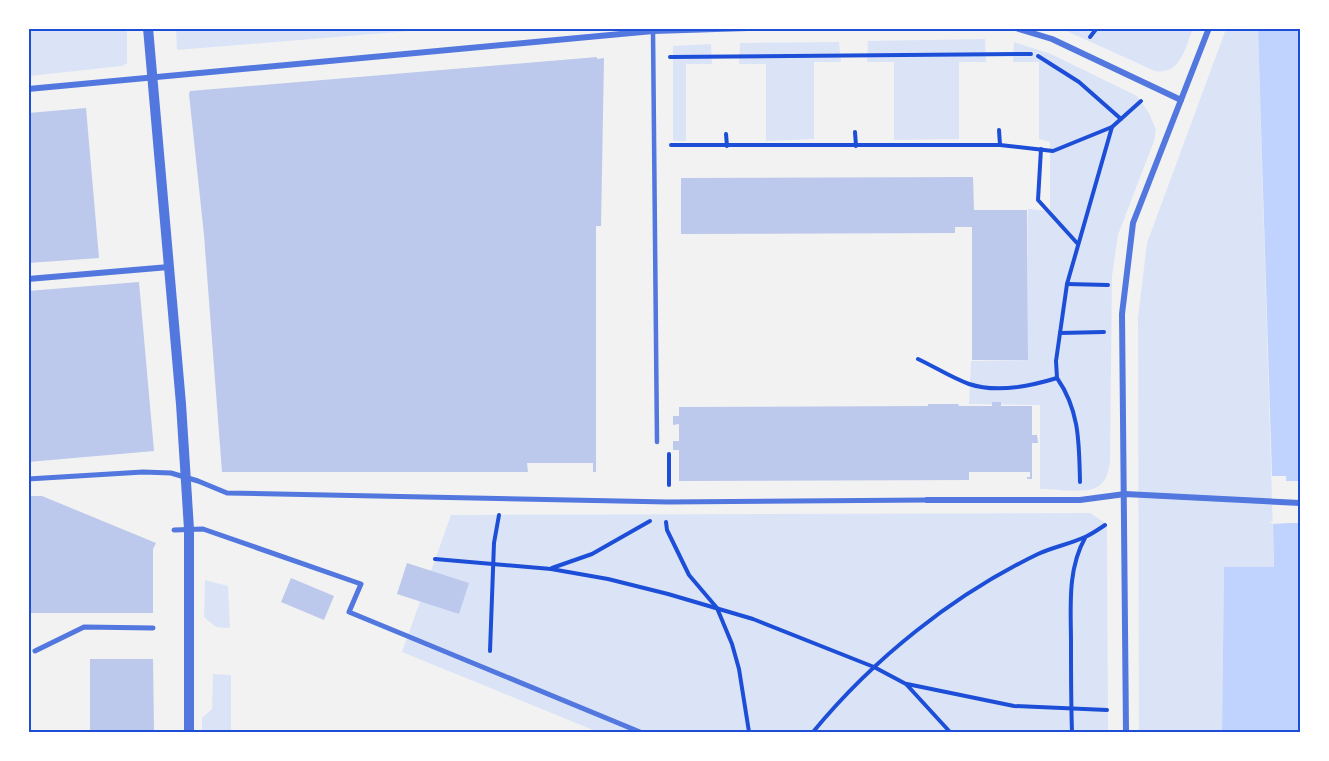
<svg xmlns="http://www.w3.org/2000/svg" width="1329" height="761" font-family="'Golos Text',sans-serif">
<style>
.green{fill:#dbe4f7}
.water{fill:#bfd3fe}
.pier{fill:#f2f2f2}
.building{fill:#bdc9ec}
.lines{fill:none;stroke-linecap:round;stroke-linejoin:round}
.path{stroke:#1d4ed8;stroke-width:4}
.service{stroke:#5277de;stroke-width:4.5}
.pedestrian{stroke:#5277de;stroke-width:5}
.minor{stroke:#5277de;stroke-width:6}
.tertiary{stroke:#5277de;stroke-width:10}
.neatline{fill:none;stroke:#1d4ed8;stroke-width:2}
</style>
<rect width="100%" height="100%" fill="#f2f2f2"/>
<g class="green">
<path d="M51,28L127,29V63L122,66L29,76V31Z"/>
<path d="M176,29V28L435,29L177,50Z"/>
<path d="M1062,29H1193C1185,47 1181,75 1155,71Z"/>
<path d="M1226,29H1258L1274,567L1224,568L1222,732H1139L1138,318L1147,243Z"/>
<path d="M985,39L986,62H959V139L894,140V62H867L868,41Z"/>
<path d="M839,42L841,62H814V139L766,141V64H739L740,43Z"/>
<path d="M1014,42L1051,54L1137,96L1149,113L1156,130L1154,141L1118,235L1112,276L1110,463C1108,472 1106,483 1097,487C1085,494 1054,489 1040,489V405L969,404L971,361L1028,360V209L1050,211V142L1039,139V62H1013Z"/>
<path d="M711,44L712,64H686V141H673V46Z"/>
<path d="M1090,513L1107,524L1108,732H598L402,652L451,515Z"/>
<path d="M205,580L228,586L230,628L216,627L204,617Z"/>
<path d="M213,674L231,675V732H202V718L212,709Z"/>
</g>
<path class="water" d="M1258,29H1300V732H1222L1224,567H1274L1273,524L1288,523L1286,476H1272Z"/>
<path class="pier" d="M1283,481H1300V523H1270L1272,521L1285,520Z"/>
<g class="building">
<path d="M597,57V59L604,58L601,226H596V472H593V463H527L528,472H222L204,235L189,94L190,91Z"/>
<path d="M86,108L99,258L28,263V113Z"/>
<path d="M973,177L974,210H1027L1028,360H972V227H955V233L681,234V178Z"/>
<path d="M139,282L154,451L28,462V291Z"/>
<path d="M992,402H1001V406H1032V435H1037L1038,443H1032V479H1027V477H1030V472H969V480L679,481V450H673V441H679V424L673,425V416H679V407L928,406V404H959L958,406H992Z"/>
<path d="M28,496H42L156,543L153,549V613H28Z"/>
<path d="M407,563L469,583L459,614L397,594Z"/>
<path d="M291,578L334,596L324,620L281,602Z"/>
<path d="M90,659H153L154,732H90Z"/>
</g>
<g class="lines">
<g class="path">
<path d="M1090,37L1097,28"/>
<path d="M1038,56L1079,82L1121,119"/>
<path d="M670,57L1031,54"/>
<path d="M999,130L1000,145"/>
<path d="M855,132L856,146"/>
<path d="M726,134L727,146"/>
<path d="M671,145H1000L1053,151L1112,127"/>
<path d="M1041,149L1038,200L1077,243"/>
<path d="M1067,284L1108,285"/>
<path d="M1060,333L1067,284L1112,127L1141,101"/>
<path d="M918,359C935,367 952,378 969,384C996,393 1031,386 1057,378C1080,411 1079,444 1080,482"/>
<path d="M1057,378L1056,361L1060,333L1104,332"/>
<path d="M669,454V485"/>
<path d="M666,522L667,530L689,575L717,608L732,644L739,669L749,732"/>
<path d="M435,559L551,569L608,579L668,594L753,619L874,667L906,684L950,732"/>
<path d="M552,568L592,554L650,521"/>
<path d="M490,651L494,543L499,515"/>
<path d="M907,684L1014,706L1107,710"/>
<path d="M813,732C873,659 953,595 1038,554C1053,547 1070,544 1085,537C1092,534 1099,529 1105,525"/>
<path d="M1072,732C1071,703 1071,673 1071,643C1071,608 1067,570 1085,538"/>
</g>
<path class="service" d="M653,31L657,442"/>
<g class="pedestrian">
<path d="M28,479L143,472L171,473L198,481L227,493L668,502L927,500"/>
<path d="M174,530L203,529L361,584L349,612L640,732"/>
<path d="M35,651L84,627L153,628"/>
</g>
<g class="minor">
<path d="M1016,28L1052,39L1181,100"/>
<path d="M28,89L653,31L748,28"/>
<path d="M28,279L169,267"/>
<path d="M927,500H1080L1125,494L1300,503"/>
<path d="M1126,732L1122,314L1133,223L1209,28"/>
</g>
<path class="tertiary" d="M148,28L181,404L189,529V732"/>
</g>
<rect width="1329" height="761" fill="none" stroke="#ffffff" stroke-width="60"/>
<rect x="30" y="30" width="1269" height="701" class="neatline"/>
</svg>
